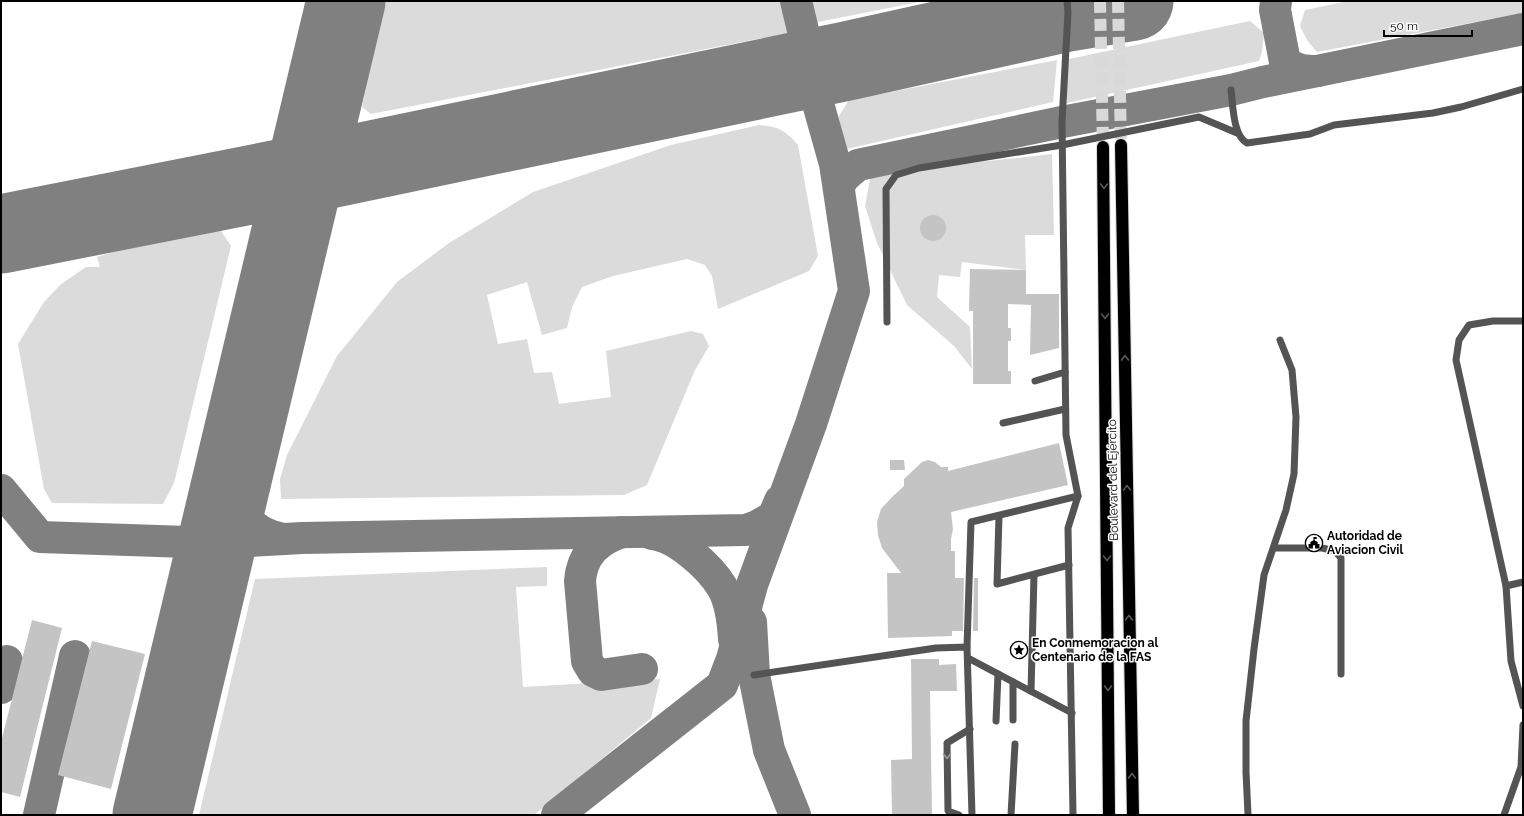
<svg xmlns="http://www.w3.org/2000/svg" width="1524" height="816" font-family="Raleway,sans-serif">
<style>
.green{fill:#dbdbdb}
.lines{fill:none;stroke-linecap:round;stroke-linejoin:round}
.taxiway{stroke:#808080;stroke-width:32}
.runway{stroke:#808080;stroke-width:79}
.building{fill:#c4c4c4}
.highway-tunnel{stroke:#d9d9d9;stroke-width:12;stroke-dasharray:12 6;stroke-linecap:butt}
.highway-casing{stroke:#dbdbdb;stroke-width:14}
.lane{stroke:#545454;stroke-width:7}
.highway{stroke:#000;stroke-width:12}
.oneway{stroke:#595959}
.oneway2{stroke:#989898}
.labels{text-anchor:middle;stroke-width:3;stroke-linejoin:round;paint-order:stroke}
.street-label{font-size:12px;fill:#000;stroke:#fff}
.poi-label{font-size:12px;font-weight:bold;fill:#000;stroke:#fff;text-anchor:start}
</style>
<rect width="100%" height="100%" fill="#fff"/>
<g class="green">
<path d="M384,1H782L789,33L371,114L362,107Z"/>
<path d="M807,1H924L813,23Z"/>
<path d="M1348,1H1523V13L1317,52L1307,40L1300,26L1305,10Z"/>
<path d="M1250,21L1264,33L1262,52L1259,61L1067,103L1064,60Z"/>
<path d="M1057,60L1053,102L842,150L839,116L849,100Z"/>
<path d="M759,125C779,127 785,130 798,145L818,256L809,271L718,309L712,276L705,265L687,259L613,276L582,287L572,307L567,328L542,335L527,282L487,295L498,344L527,339L534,373L552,372L559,404L611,397L606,351L691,331L703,334L709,346L695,370L647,485L624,495L281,499L280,479L287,455L337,356L397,282L449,243L533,192L671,145Z"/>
<path d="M1052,154L1054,235H1025L1026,270L962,262L960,277L939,275L937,297L970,327L972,369L954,346L907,305L877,243L865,206L871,174Z"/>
<path d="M197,226L219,228L231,246L174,483L163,504L52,503L44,489L18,344L44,302L60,285L86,267H100L97,257Z"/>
<path d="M547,567V586L516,587L523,687L660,679L651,718L534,815H199L255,579Z"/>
</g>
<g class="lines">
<g class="taxiway">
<path d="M796,1L812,68"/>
<path d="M1276,1L1275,10L1285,62C1296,70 1304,71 1318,71"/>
<path d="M817,100C819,74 824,71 847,61"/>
<path d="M260,183C282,187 288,192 296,213"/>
<path d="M839,186L844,177L858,165L1062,122L1231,90L1263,82L1523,29"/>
<path d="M296,213C305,194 311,182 329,169"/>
<path d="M233,478C237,511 248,532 283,539"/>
<path d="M1,490L40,537L217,543L302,538L746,530L757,526L773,517L780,501"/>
<path d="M622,532C598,540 582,554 580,581L587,661L593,671L601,675L642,669"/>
<path d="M652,534C676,536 710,567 722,587C731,602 733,622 734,639"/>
<path d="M751,622L754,675L769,750L795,815"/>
<path d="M1,688L7,661"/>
<path d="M39,815L75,656"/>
<path d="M557,815L722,685L732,659L752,585L811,424L854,291L835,164L817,100L810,90L802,83L788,79L771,77"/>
</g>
<g class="runway">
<path d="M1,234L305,174L847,61L1068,12L1134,1"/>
<path d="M152,815L346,1"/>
</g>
</g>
<g class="building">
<circle cx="933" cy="228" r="13"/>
<path d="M970,269L1026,270V294H1059V348L1030,355L1031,305L1008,304V328H1011V341H1008V371H1011V384H973V311H969Z"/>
<path d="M1059,443L1068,485L951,512L953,529L951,539V551H955V578H964L963,631H952V636L888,638L887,573H901L882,548L878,535L877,522L881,509L892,497L904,486V479L922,462L928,460L935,462L941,467H948V471Z"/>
<path d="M890,460H904L905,470H890Z"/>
<path d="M974,578H978V631H973Z"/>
<path d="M32,620L62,628L20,797L1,792V742Z"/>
<path d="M92,641L145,654L111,789L58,775Z"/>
<path d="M911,659H939V665L956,664L957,691H930L932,815H892L891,760L912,759Z"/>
</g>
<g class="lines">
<g class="highway-tunnel">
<path d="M1100,1L1103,147"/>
<path d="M1118,1L1121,145"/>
</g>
<defs>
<g id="highway">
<path d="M1121,145L1133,815"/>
<path d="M1103,147L1109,815"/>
</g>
</defs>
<use href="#highway" class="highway-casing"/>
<g class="lane">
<path d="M1067,1L1068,12L1062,122L1066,435L1078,496L1068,528L1073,815"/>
<path d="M1231,90C1233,105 1233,136 1247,143L1310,134L1334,125L1433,113L1461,107L1523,89"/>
<path d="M1523,321H1493L1469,325L1459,340L1456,360L1506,586L1511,661L1523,706"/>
<path d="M887,322L886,189L896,175L919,168L1062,145L1199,117L1237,133"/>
<path d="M1035,381L1065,372"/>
<path d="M1003,423L1065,409"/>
<path d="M999,516L997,584L1069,565"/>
<path d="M1274,548H1322L1335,551L1341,558V674"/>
<path d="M1506,586L1523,582"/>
<path d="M967,647L971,522L1078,496"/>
<path d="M968,658L1072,713"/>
<path d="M754,675L936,648L967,647L972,815"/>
<path d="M1031,691L1034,575"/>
<path d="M1013,720V682"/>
<path d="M996,721L998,674"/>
<path d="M959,815L948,811L947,743L970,729"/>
<path d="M1011,815L1015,744"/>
<path d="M1248,815L1246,772V721L1254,649L1264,575L1286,510L1294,474L1296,417L1292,370L1280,340"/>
<path d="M1504,815L1521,767L1523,725"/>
</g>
<use href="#highway" class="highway"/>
</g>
<defs><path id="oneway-chevron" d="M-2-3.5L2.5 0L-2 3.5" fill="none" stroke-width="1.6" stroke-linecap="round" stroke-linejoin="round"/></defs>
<g class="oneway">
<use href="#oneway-chevron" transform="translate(1104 186) rotate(90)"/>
<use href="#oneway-chevron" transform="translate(1105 316) rotate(90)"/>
<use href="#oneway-chevron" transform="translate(1125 358) rotate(-91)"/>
<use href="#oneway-chevron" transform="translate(1127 488) rotate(-91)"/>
<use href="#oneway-chevron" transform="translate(1107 558) rotate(90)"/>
<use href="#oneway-chevron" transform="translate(1129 618) rotate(-91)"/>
<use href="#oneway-chevron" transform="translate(1108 688) rotate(90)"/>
<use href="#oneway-chevron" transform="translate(1132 776) rotate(-91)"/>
</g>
<use class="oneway2" href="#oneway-chevron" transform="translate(947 756) rotate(89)"/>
<defs>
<symbol id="civic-ring" viewBox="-11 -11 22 22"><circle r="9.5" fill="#fff" stroke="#000" stroke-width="1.5"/><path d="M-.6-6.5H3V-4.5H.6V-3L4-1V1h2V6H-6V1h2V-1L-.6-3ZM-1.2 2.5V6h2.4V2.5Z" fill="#000"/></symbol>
<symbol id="sight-ring" viewBox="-11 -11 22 22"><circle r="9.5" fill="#fff" stroke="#000" stroke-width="1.5"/><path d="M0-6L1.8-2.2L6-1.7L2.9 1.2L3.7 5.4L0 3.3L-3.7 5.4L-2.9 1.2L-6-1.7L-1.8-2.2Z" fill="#000"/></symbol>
</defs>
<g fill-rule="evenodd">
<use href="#civic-ring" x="1304" y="533" width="20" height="20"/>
<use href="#sight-ring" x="1009" y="640" width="20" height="20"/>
</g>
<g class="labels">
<g class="street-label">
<text transform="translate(1113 480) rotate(-91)" y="4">Boulevard del Ejército</text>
</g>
<g class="poi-label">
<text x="1327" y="540">Autoridad de<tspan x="1327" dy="14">Aviacion Civil</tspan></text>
<text x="1032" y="647">En Conmemoracion al<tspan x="1032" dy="14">Centenario de la FAS</tspan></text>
</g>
</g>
<rect width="1524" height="816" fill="none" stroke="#000000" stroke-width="4"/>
<path d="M1384 30v6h88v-6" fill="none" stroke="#000000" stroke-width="2"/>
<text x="1390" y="30" font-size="12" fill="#000000" stroke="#ffffff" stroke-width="3" paint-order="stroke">50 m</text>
</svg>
